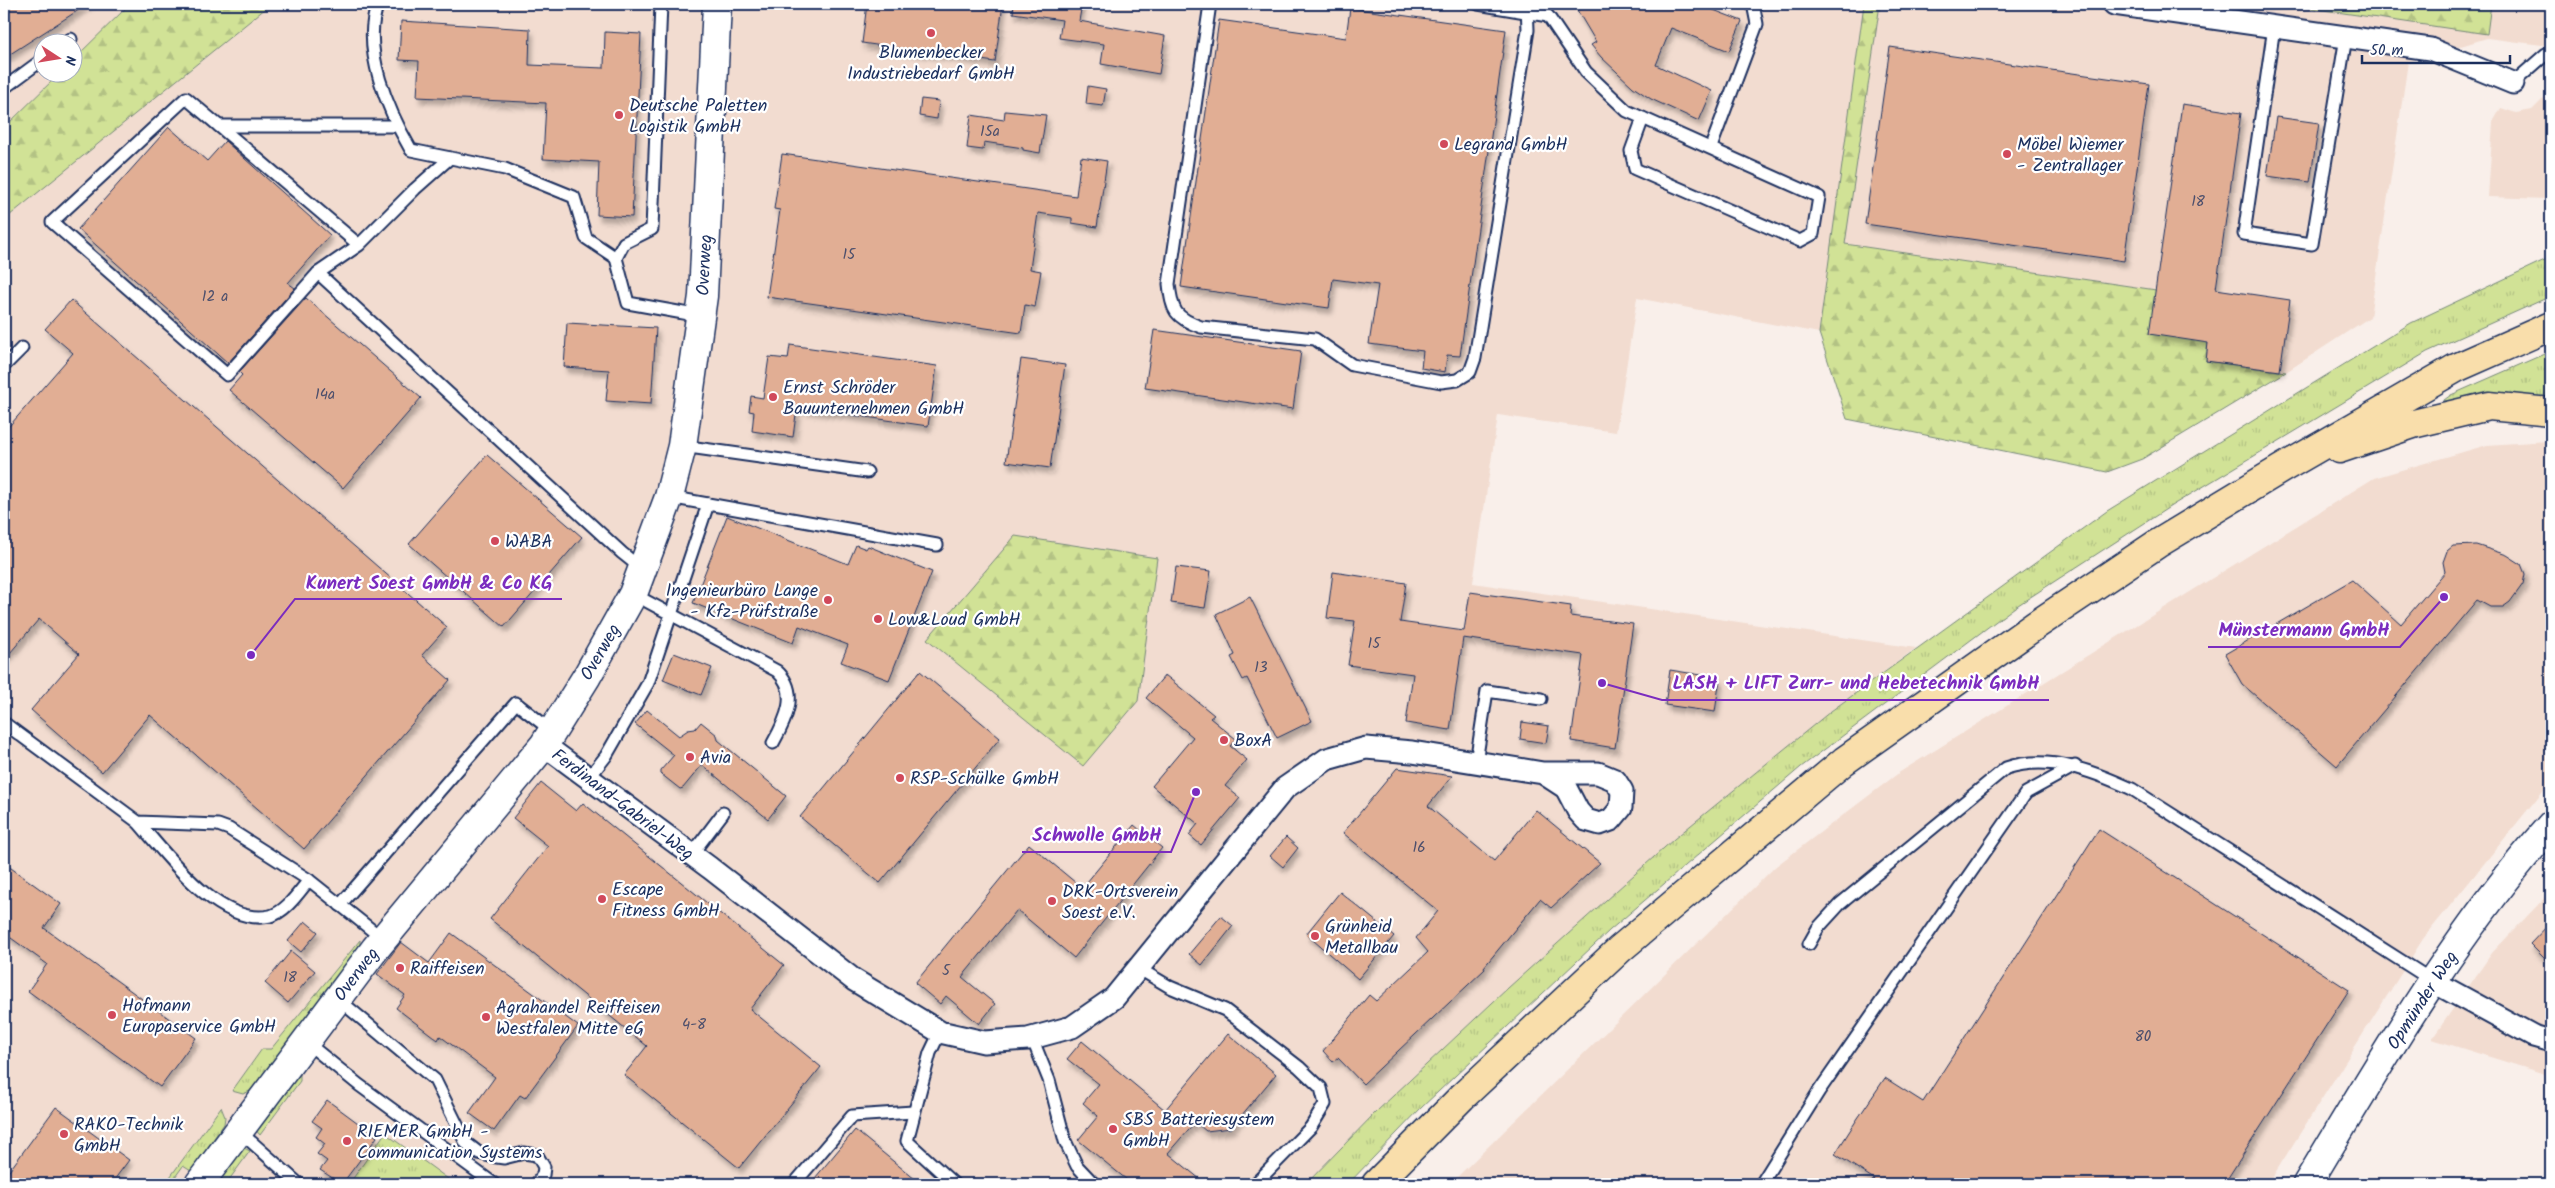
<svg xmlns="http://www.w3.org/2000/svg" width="2555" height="1188" font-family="Kalam,sans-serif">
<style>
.built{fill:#f2dcd0;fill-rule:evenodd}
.grass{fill:url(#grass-tufts);stroke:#76887a}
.forest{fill:url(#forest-firs);stroke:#76887a}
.building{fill:#e1ae94;stroke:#1b2f5e;filter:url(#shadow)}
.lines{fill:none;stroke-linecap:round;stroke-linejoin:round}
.lane-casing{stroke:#1b2f5e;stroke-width:15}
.street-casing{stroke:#1b2f5e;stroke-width:25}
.secondary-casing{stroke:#1b2f5e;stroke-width:31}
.highway-casing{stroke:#1b2f5e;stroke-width:31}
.lane{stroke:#fff;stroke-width:11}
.street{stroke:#fff;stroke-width:21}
.secondary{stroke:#fff;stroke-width:28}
.highway{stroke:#f9deab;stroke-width:28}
.poi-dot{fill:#d1495b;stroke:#fff;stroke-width:2}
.labels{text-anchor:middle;stroke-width:4.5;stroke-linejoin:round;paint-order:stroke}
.number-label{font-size:15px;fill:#4c4f6c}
.poi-label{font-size:18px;fill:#1b2f5e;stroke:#fff;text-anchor:start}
.street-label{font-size:18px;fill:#1b2f5e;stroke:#fff}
.leader{fill:none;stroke:#7b2cbf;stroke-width:2}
.callout-dot{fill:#7b2cbf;stroke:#fff;stroke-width:2}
.callout-label{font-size:19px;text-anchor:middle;font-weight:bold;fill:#7b2cbf;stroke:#fff;stroke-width:4.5;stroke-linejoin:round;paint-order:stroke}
</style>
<defs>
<pattern id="grass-tufts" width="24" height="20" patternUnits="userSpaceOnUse" patternTransform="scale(1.25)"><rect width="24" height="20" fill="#d1e296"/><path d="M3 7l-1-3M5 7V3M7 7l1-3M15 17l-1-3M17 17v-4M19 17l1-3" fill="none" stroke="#b3c284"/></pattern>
<pattern id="forest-firs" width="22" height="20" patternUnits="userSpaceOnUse" patternTransform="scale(1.25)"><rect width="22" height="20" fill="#d1e296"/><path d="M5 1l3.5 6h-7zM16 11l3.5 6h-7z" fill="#b3c284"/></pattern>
<filter id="shadow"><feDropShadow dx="3" dy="5.5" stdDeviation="2.5" flood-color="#0004"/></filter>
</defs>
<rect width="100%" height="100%" fill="#f9efea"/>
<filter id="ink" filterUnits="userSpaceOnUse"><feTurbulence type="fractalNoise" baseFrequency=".02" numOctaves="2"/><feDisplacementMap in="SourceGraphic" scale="10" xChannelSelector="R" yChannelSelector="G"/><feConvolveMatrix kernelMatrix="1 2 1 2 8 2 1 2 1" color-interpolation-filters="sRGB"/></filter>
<g filter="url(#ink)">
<g class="built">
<path d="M4,4H2551V46L2487,38L2408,62L2370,317L2286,372L2206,361L2208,343L2155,290L1845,244L1819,333L1637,298L1616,432L1498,415L1473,583L1916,648L1831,711L1674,839L1508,988L1377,1111L1306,1184H4ZM42,42H72V72H42Z"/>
<path d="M2551,71V199L2488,197L2493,122L2501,108L2516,113L2532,110L2545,97Z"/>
<path d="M2549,441L2551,442V781L2423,939L2268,1184H1450L1776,866L1900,772L2374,478L2487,445Z"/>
<path d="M2551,891V1076L2432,1039L2492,953Z"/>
</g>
<g class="grass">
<path d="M2551,257V296L2427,352L2171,506L2015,607L1801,767L1610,930L1421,1108L1348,1184H1306L1377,1111L1508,988L1674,839L1831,711L2107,511L2411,323Z"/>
<path d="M2551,351V399L2437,405L2451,395Z"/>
<path d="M360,940V946L356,952L250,1091L243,1094L232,1091L262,1049H271Z"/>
<path d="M300,1065V1081L260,1135L254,1128Z"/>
<path d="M221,1107L225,1117L224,1124L191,1171L183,1166L170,1184H165Z"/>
<path d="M385,1133L455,1184H349Z"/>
<path d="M242,1147L250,1151L226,1184H210Z"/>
</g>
<g class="forest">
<path d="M130,4H271L4,220V128L60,73L72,72L73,60Z"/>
<path d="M1864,4H1880L1845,244L2156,290L2208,342L2206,361L2286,372L2142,459L2107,472L1847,419L1819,333Z"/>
<path d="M2282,4H2491L2487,34Z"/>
<path d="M1015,536L1157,558L1138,701L1083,766L927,639Z"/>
</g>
<g class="building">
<path d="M4,4H88L4,58Z"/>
<path d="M867,4H1003L995,62L862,43Z"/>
<path d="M1014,4H1082L1079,21L1165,36L1159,74L1101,64L1104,44L1059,38L1062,20L1013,13Z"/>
<path d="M1602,4H1698L1742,21L1729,51L1671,28L1656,65L1712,91L1699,121L1651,99L1633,87L1601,57L1591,45L1596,42L1577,10Z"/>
<path d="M1350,8L1506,30L1460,356L1447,355L1445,372L1421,368L1423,351L1369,344L1378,285L1333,279L1329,308L1181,287L1219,20L1346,38Z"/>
<path d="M401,21L530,29L529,65L604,68L605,32L641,34L632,217L597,215L599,162L543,159L546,103L417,97L419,61L399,60Z"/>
<path d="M1890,47L2149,84L2124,261L1865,224Z"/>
<path d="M1088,86L1106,89L1103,106L1086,104Z"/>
<path d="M921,99L939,101L937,119L919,116Z"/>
<path d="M2182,104L2241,113L2216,289L2290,300L2280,371L2206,361L2208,343L2149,334Z"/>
<path d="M1005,111L1046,115L1040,153L1023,150V148L984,142L983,150L967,148L971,115L1004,120Z"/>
<path d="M2276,117L2319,123L2310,182L2267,176Z"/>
<path d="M169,127L207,161L225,141L330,235L288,283L295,288L228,363L78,229Z"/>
<path d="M782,154L1076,196L1081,157L1107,161L1097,227L1072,223V218L1038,213L1030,269L1041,271L1035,307L1025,305L1021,333L767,297L780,210L774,209Z"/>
<path d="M306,298L421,398L343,488L229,390L242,375L239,372Z"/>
<path d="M71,300L447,627L422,655L450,680L304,849L150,715L102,772L31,710L79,654L39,619L4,660V432L73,353L45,329Z"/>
<path d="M567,323L656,328L651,404L606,401L609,370L564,367Z"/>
<path d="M1154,330L1301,351L1293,409L1145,388Z"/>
<path d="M790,345L937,366L928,426L797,407L793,437L752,431L754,412L749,411L751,396L763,398L769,357L788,359Z"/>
<path d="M1021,359L1065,365L1050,468L1006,462Z"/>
<path d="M487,455L582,537L504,627L409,544Z"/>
<path d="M727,516L848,564L856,545L866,549L868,546L932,572L889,680L841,662L848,645L799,626L793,643L693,603Z"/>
<path d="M2476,545L2507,555L2521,564L2525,574L2523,584L2510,602L2503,607H2490L2477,600L2337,766L2242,684L2225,654L2352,580L2401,624L2445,572L2443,562L2447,551L2453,546Z"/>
<path d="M1176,567L1211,571L1205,608L1171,603Z"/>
<path d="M1333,572L1406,583L1400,622L1464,631L1470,592L1571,606L1570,616L1633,624L1615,748L1571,741L1583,655L1463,638L1450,730L1406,723L1413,674L1348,665L1355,621L1327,618Z"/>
<path d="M1250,597L1312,721L1277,738L1247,678L1243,680L1231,657L1235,655L1216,614Z"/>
<path d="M674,653L712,668L701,695L663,680Z"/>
<path d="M1670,670L1720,678L1715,712L1665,705Z"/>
<path d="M920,671L1000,738L880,883L800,817Z"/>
<path d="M1165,675L1214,715L1210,718L1236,739L1230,746L1247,760L1225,786L1240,798L1201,845L1189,835L1198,824L1152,786L1193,737L1146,698Z"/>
<path d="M647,710L679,736L688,730L695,729L701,722L717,735L718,740L786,796L768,819L702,765L683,788L680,789L661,774V770L674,755L635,724Z"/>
<path d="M1522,722L1549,726L1546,743L1520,739Z"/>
<path d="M1397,768L1452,776L1428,806L1494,861L1536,810L1600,863L1551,908L1540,899L1484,967L1485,969L1363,1084L1338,1058L1333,1062L1323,1051L1369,995L1376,1001L1428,952L1416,938L1438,911L1343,833Z"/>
<path d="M541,783L576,811L583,803L784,965L750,1009L821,1067L739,1168L624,1075L647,1046L490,919L548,846L513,818Z"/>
<path d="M1134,825L1162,848L1074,958L1017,910L962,977L995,1004L979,1024L946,996L940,1004L915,983L1029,844L1082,888Z"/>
<path d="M2099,829L2349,990L2224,1184H1870L1874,1179L1835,1154L1856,1121L1885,1078L1923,1102Z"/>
<path d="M1286,837L1298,848L1283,867L1270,856Z"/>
<path d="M4,863L61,904L44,928L196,1038L160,1087L28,991L47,964L4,933Z"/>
<path d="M1340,892L1394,936L1358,979L1306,934Z"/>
<path d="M1221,916L1233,926L1202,965L1189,954Z"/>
<path d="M305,921L318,932L301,952L288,941Z"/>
<path d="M2551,922V965L2530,944Z"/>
<path d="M451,933L578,1026L525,1098L520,1095L494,1131L469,1113L495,1077L440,1036L438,1040L396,1008L405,995L377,974L401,942L429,963Z"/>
<path d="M291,951L315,971L288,1003L265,983Z"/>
<path d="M1228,1034L1276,1074L1231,1128L1206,1131L1195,1122L1168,1153L1206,1184H1132L1078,1140L1098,1116L1083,1103L1099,1084L1067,1059L1082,1041L1165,1110Z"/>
<path d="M327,1100L377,1137L342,1184L320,1170L327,1161L317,1154L325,1144L316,1137L322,1128L312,1121Z"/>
<path d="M56,1107L129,1160L111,1184H4V1178Z"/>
<path d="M855,1130L921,1184H810Z"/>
</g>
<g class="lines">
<defs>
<g id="lane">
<path d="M378,4C360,48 389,112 411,150L505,169L574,197L586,238L616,258L628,303L700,316"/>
<path d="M1210,4L1169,284C1172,311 1175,318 1201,327L1315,339L1352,365L1441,382L1457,380L1470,372L1475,358L1528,30L1527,4"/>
<path d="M1478,4L1548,16L1586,72L1627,111L1819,197L1813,234L1800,241L1635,169L1631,151L1643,118"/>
<path d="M2274,27L2244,234L2312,244L2346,37"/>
<path d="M65,42L71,39"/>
<path d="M2513,83L2546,54H2551"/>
<path d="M4,88L42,60"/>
<path d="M219,126H397"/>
<path d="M1711,147L1757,24L1753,4"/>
<path d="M359,245L186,98L52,222L227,375L318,273L359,245L415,189L450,158"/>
<path d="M616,258L624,243L652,229L661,4"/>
<path d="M318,273L622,553L642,569"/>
<path d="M4,366L22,348"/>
<path d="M682,446L867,472"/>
<path d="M669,497L937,545"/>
<path d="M633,594L777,671C800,692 786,720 773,743"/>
<path d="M4,723L138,822L218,825L229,829L309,880L383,939"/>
<path d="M1476,762L1487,691L1541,699"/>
<path d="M588,779L606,756L648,683L708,504"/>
<path d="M138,822C167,855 219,927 270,916C286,912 299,892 309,880"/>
<path d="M692,854L723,813"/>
<path d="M340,905L516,703L552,731"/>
<path d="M1809,944L1818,928L1840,904L2006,768C2049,754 2093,771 2132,789L2433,981"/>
<path d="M1138,968L1170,987L1225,1010L1299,1067L1321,1088L1325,1104L1311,1127L1255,1184"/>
<path d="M338,999L435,1080L466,1143L479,1153L490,1156L504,1158L524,1153L537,1155L544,1167L543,1175L536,1184"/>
<path d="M940,1032L930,1053L907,1141L954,1184"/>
<path d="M1032,1038L1049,1080L1065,1141L1077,1166L1094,1184"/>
<path d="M306,1042L359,1085L494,1184"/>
<path d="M239,1131L299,1184"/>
<path d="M794,1184L852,1116L913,1112"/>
<path d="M1761,1184L1819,1091L2026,793L2075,766"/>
</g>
<g id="street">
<path d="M2114,4L2430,49L2513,83"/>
<path d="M544,745L710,868L854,980L940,1032L984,1042L1028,1039L1072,1027L1114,998L1285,788L1327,759L1366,748L1412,752L1543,773H1598L1615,780L1622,791L1621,808L1611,820L1600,824L1586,820L1578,811L1566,788L1543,773"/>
<path d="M2434,982L2533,1036L2551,1041"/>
</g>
<g id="secondary">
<path d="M199,1184L375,949L544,745L587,676L633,594L669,497L682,446L703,296L717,4"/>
<path d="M2307,1184C2381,1061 2455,933 2551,825"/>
</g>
<g id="highway">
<path d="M2339,449L2413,424L2489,406L2551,412"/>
<path d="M1376,1184L1462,1097L1620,949L1844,761L2036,625L2157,544L2281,469L2456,368L2551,326"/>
</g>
</defs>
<use href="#lane" class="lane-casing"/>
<use href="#street" class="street-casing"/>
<use href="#secondary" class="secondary-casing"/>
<use href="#highway" class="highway-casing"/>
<use href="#lane" class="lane"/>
<use href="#street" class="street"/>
<use href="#secondary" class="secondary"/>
<use href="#highway" class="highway"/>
</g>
</g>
<g class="poi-dot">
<circle cx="931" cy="33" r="5"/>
<circle cx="619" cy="115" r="5"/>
<circle cx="1444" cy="144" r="5"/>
<circle cx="2007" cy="154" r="5"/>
<circle cx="773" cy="397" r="5"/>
<circle cx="495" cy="541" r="5"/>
<circle cx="828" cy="600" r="5"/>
<circle cx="878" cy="619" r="5"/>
<circle cx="1224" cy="740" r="5"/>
<circle cx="690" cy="757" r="5"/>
<circle cx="900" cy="778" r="5"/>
<circle cx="602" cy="899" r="5"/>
<circle cx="1052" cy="901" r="5"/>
<circle cx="1315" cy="936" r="5"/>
<circle cx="400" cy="968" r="5"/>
<circle cx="112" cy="1015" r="5"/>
<circle cx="486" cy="1017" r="5"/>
<circle cx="1113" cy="1129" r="5"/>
<circle cx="64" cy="1134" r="5"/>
<circle cx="347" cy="1141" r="5"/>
</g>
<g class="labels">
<g class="number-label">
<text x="990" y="136">15a</text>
<text x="2198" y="206">18</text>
<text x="849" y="259">15</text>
<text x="215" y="301">12 a</text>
<text x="325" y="399">14a</text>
<text x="1374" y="648">15</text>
<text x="1261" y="672">13</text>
<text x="1419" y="852">16</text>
<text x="946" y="975">5</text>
<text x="290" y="982">18</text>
<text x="694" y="1029">4-8</text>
<text x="2143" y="1041">80</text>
</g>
<g class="poi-label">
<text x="931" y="58" text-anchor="middle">Blumenbecker<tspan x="931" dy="21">Industriebedarf GmbH</tspan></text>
<text x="629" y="111">Deutsche Paletten<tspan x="629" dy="21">Logistik GmbH</tspan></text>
<text x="1454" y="150">Legrand GmbH</text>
<text x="2017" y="150">Möbel Wiemer<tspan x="2017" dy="21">- Zentrallager</tspan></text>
<text x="783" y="393">Ernst Schröder<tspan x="783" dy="21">Bauunternehmen GmbH</tspan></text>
<text x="505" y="547">WABA</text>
<text x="818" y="596" text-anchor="end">Ingenieurbüro Lange<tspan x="818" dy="21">- Kfz-Prüfstraße</tspan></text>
<text x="888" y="625">Low&amp;Loud GmbH</text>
<text x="1234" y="746">BoxA</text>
<text x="700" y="763">Avia</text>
<text x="910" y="784">RSP-Schülke GmbH</text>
<text x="612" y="895">Escape<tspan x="612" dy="21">Fitness GmbH</tspan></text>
<text x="1062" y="897">DRK-Ortsverein<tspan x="1062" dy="21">Soest e.V.</tspan></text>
<text x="1325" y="932">Grünheid<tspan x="1325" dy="21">Metallbau</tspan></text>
<text x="410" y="974">Raiffeisen</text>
<text x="122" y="1011">Hofmann<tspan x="122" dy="21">Europaservice GmbH</tspan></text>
<text x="496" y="1013">Agrahandel Reiffeisen<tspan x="496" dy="21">Westfalen Mitte eG</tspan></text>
<text x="1123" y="1125">SBS Batteriesystem<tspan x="1123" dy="21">GmbH</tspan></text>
<text x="74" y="1130">RAKO-Technik<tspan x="74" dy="21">GmbH</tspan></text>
<text x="357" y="1137">RIEMER GmbH -<tspan x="357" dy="21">Communication Systems</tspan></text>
</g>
<g class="street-label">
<text transform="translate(704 265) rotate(-87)" y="6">Overweg</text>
<text transform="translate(600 652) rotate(-60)" y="6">Overweg</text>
<text transform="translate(623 804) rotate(37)" y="6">Ferdinand-Gabriel-Weg</text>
<text transform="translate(356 974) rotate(-53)" y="6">Overweg</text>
<text transform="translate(2422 1000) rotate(-57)" y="6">Opmünder Weg</text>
</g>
</g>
<path class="leader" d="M251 655L295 599H562M2444 597L2400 647H2208M1602 683L1662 700H2049M1196 792L1171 852H1022"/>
<g class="callout-dot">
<circle cx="251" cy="655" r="5"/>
<circle cx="2444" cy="597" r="5"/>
<circle cx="1602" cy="683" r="5"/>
<circle cx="1196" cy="792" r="5"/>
</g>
<g class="callout-label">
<text x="429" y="589">Kunert Soest GmbH &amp; Co KG</text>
<text x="2304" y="636">Münstermann GmbH</text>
<text x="1856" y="689">LASH + LIFT Zurr- und Hebetechnik GmbH</text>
<text x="1097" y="841">Schwolle GmbH</text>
</g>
<rect width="2555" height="1188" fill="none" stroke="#fff" stroke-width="20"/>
<rect x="10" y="10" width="2535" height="1168" fill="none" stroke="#1b2f5e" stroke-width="2" filter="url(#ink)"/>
<g transform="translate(58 58) rotate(102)"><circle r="24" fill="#ffffff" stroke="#a4acbf"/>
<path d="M0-4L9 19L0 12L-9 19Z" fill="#d1495b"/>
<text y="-8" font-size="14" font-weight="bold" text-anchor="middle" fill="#1b2f5e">N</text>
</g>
<path d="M2362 55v8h148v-8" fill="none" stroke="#1b2f5e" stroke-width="2.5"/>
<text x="2370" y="55" font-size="15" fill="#1b2f5e" stroke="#ffffff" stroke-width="4" paint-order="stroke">50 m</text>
</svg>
